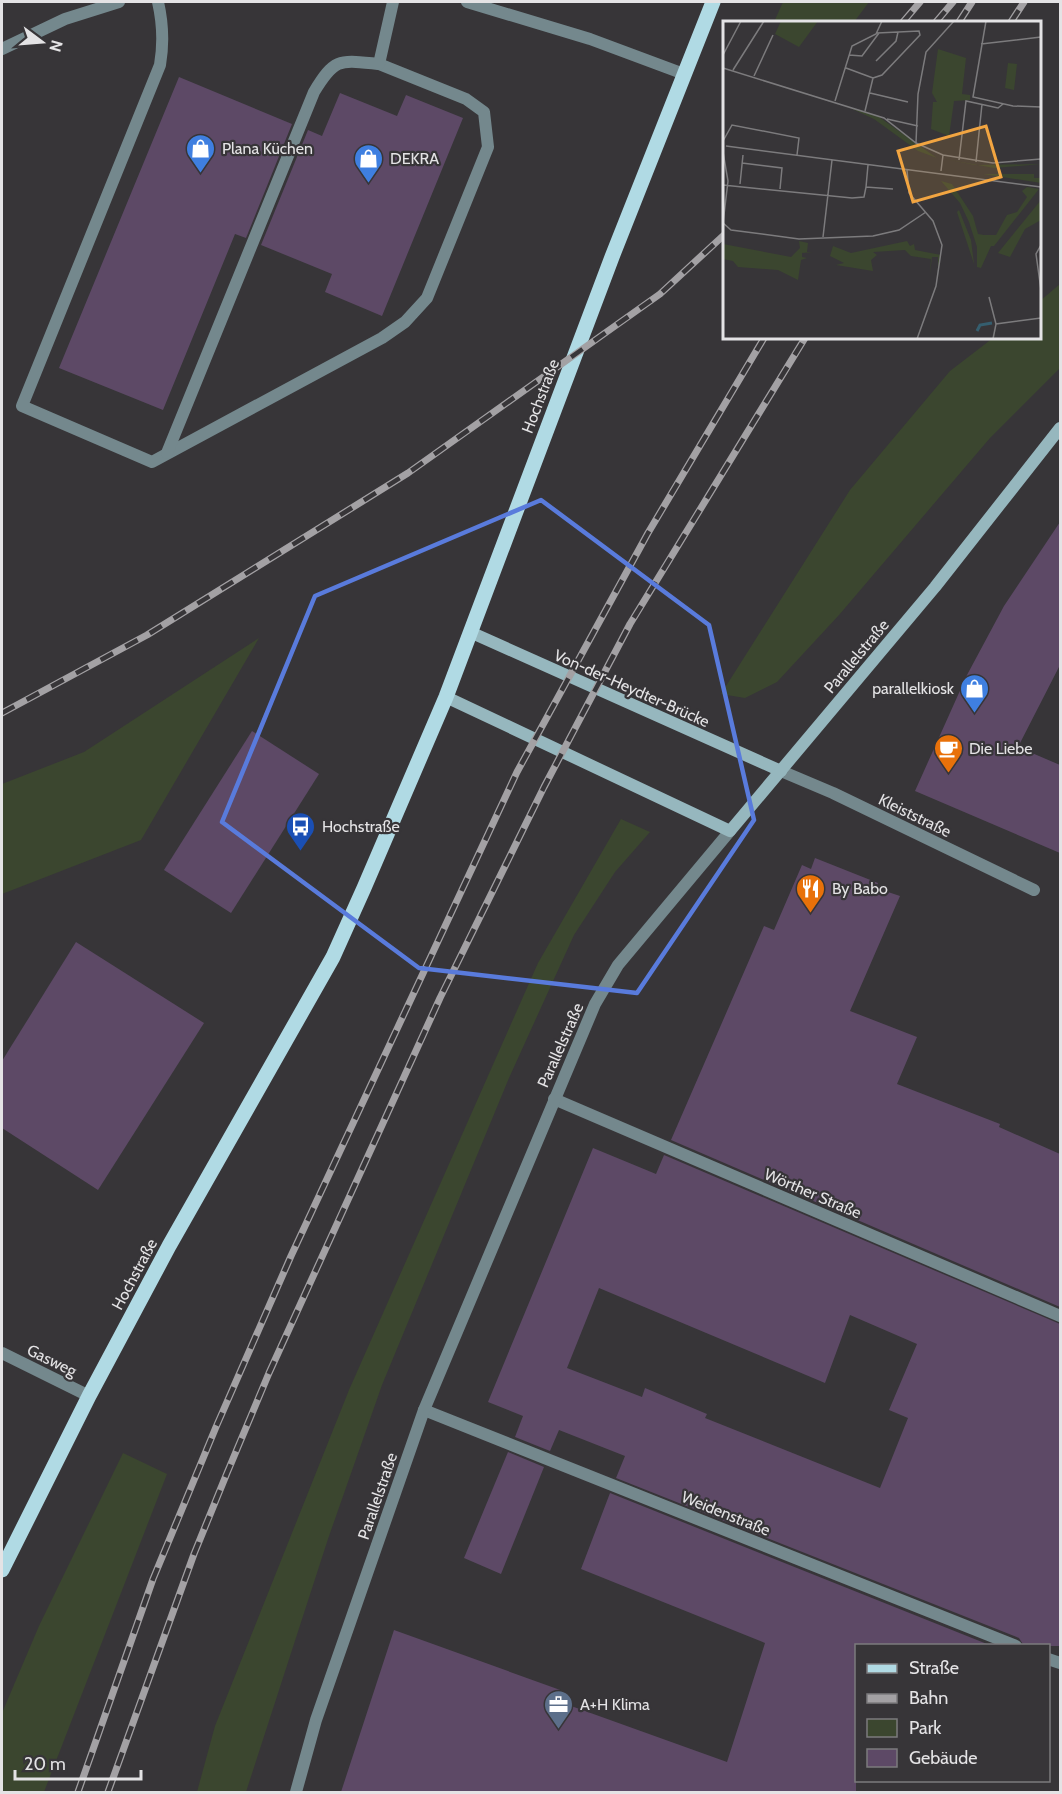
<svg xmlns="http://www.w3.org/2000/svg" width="1062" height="1794" font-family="Cabin,sans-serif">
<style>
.green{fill:#3b462f}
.building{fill:#5d4966;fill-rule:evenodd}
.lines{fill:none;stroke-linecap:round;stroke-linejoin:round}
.lane{stroke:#74888d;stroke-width:12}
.street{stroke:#74888d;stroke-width:12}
.secondary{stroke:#96b7be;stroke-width:12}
.primary{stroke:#b0dae4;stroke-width:15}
.rail-casing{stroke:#a3a1a4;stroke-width:7}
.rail{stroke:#373538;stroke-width:4.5;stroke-dasharray:14;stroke-linecap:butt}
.marked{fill:none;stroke:#597bdc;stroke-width:4.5;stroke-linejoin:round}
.labels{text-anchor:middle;stroke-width:4.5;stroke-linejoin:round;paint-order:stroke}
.poi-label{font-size:16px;fill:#e4e3e5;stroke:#373538;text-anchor:start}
.street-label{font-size:16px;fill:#e4e3e5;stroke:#373538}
.inset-river{fill:none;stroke:#355e6f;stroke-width:3}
.inset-road{fill:none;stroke:#7c7b7d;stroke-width:1.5}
.view{fill:#f2a541;fill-opacity:0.15;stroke:#f2a541;stroke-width:3}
.inset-edge{fill:none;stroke:#e4e3e5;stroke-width:3}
</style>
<rect width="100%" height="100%" fill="#373538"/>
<g class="green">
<path d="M783,2H869L854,22H774Z"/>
<path d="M1060,284V368L990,438L839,615L777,682L745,698L721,694L850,490L950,371L993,338H1040V301Z"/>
<path d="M259,638L141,840L2,894V784L84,752Z"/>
<path d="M621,819L650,832L615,872L574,935L509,1078L382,1385L328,1539L246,1792H197L215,1726L349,1390L538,963Z"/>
<path d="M123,1453L167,1474L44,1792H2V1713L39,1626Z"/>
</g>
<g class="building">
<path d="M179,77L292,124L246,238L235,234L163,410L59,368Z"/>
<path d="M340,93L397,116L406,95L463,118L382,316L325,292L332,274L261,245L308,130L322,136Z"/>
<path d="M1060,522V665L1018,747L1060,765V853L915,791L967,675L1004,606Z"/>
<path d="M252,731L319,774L231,913L164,870Z"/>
<path d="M815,858L878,883L876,888L900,896L850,1011L917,1037L897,1084L1000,1124L999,1127L1060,1154V1307L671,1140L764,926L774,930L802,865L811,869Z"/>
<path d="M76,942L204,1023L98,1190L2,1128V1061Z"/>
<path d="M593,1148L656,1174L664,1155L1060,1324V1646H1024L1019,1638L616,1478L625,1456L559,1430L550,1451L515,1437L523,1416L488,1402ZM599,1288L825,1383L850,1315L917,1344L889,1410L908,1418L880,1488L705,1418L707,1414L645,1388L642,1397L567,1368Z"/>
<path d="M508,1452L544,1467L501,1574L464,1558Z"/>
<path d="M610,1493L992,1646H856V1792H341L394,1630L563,1691L560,1702L727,1762L765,1643L581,1569Z"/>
</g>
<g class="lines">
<g class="lane">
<path d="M158,2C163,24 164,42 160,65L22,406L152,462L382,338L405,322L427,298L488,147L484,112L466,99L379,64"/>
<path d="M167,453L314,92C335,57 340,60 379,64L393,2"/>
<path d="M2,1353L89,1396"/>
</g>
<g class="street">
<path d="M467,2L590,39L684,74"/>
<path d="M2,49L65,19L119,2"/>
<path d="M781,771L833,793L1034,890"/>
<path d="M554,1099L1060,1316"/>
<path d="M424,1410L1016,1646"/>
<path d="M1048,1659L1060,1663"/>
<path d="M296,1792L316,1720L424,1410L595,1004L618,965L730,831"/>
</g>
<g class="secondary">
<path d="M470,632L781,771"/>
<path d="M446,697L730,831L935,587L1060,428"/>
</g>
<path class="primary" d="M2,1570L89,1396L169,1246L333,957L364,888L446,697L612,257L713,2"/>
<defs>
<g id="rail">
<path d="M903,22L920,2"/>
<path d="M936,22L953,2"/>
<path d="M959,22L972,2"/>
<path d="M1011,22L1024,2"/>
<path d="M2,713L147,635L408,473L660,294L724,235"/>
<path d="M78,1792L153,1579L216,1427L291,1256L517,772L648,533L764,338"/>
<path d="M108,1792L194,1554L227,1473L269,1373L440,998L544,787L630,624L805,338"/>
</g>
</defs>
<use href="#rail" class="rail-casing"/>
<use href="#rail" class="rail"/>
</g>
<path class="marked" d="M541,500L709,625L754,820L637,993L419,968L222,822L315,596Z"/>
<defs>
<symbol id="shop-pin" viewBox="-11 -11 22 30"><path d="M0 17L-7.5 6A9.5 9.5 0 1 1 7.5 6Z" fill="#3f7fe0" stroke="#373538"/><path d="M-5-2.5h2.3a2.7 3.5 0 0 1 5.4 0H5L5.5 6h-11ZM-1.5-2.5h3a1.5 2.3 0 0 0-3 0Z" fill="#fff"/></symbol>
<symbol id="cafe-pin" viewBox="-11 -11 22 30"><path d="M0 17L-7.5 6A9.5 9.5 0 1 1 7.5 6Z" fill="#e8710a" stroke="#373538"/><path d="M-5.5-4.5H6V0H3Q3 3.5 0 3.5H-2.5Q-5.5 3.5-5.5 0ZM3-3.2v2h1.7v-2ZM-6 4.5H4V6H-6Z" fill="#fff"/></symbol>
<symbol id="bus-pin" viewBox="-11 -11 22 30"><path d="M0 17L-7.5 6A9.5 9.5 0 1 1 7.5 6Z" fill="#1a4fb4" stroke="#373538"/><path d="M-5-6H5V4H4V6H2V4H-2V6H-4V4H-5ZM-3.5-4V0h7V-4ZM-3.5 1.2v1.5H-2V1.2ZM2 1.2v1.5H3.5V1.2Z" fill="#fff"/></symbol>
<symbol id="restaurant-pin" viewBox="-11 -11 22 30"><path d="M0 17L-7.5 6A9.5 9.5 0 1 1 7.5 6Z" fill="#e8710a" stroke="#373538"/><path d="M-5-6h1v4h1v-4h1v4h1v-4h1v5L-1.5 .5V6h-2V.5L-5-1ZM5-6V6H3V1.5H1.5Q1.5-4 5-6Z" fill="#fff"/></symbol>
<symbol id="office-pin" viewBox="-11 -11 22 30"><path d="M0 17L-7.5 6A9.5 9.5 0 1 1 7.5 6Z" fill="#5c6f8a" stroke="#373538"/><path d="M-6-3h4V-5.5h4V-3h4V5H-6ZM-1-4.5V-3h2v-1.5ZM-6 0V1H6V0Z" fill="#fff"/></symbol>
</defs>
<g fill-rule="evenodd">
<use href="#shop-pin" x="184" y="132" width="33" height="45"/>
<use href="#shop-pin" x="352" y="142" width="33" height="45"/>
<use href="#shop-pin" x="958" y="672" width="33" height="45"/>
<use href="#cafe-pin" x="932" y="732" width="33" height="45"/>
<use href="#bus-pin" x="284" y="810" width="33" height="45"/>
<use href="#restaurant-pin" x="794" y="872" width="33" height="45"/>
<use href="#office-pin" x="542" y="1688" width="33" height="45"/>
</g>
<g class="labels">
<g class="poi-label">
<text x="222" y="154">Plana Küchen</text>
<text x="390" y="164">DEKRA</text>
<text x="954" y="694" text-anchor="end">parallelkiosk</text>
<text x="969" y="754">Die Liebe</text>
<text x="322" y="832">Hochstraße</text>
<text x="832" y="894">By Babo</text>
<text x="580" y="1710">A+H Klima</text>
</g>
<g class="street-label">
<text transform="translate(540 396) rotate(-69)" y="6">Hochstraße</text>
<text transform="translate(856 656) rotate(-50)" y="6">Parallelstraße</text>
<text transform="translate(632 688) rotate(24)" y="6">Von-der-Heydter-Brücke</text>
<text transform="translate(915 815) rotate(26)" y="6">Kleiststraße</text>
<text transform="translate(560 1045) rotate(-66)" y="6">Parallelstraße</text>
<text transform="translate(813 1193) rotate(23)" y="6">Wörther Straße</text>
<text transform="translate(134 1274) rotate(-62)" y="6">Hochstraße</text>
<text transform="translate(52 1360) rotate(26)" y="6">Gasweg</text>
<text transform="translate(377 1496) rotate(-71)" y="6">Parallelstraße</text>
<text transform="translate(726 1513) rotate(22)" y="6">Weidenstraße</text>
</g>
</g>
<g transform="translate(723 21)">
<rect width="318" height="318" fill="#373538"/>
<path d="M58,0H95L76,26L52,13ZM215,28L243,37L239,73L247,74V79L231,80L226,115L208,108L210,81H214L209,72ZM285,42L294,43L291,69L282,67ZM125,86L156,96L214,137L195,130L151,98ZM222,138L252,144L318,143L271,147ZM260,153H311V157H318V162ZM218,160L229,163L250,195L255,213L261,214H273L284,194L294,191L304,176L299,170L304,166L316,168L271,225H268L258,247L254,246V226L246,201L237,182ZM318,179V199L302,208L287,236L275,232ZM236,189L248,219L251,243L234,191ZM76,220L85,222L84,231H90L79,232V236L84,237L78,239L75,259L55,249L15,246L10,240L0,238V223L68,236L77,227ZM184,220L187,225L191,223L192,229L218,234L215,250V236H209L207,253L208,238L188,235L182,229L150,231L154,234L148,239L150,250L113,244L121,242L107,235L110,225L128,232Z" fill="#3b462f"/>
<path class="inset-river" d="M254,310L257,304L269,302"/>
<path class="inset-road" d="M263,0L250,76L290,85L318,86M258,23L318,16M0,34L18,0M126,34L139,35L156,12M153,40L173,20L175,11M0,47L161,97L193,122L220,134L218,150M123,47L150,57M10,49L41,0M31,55L50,14M150,57L159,54L197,14L196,10L154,12M147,72L185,81M112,80L129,25L153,13L159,0M142,90L150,57M164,98L195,105M0,120L9,104L76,117L74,134M193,122L195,73L203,31L231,0M3,125L318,166M0,131L5,160L0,202L8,209L76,218L150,215L176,209L203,191M220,134L270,142L318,138M236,139L243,80L275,87L280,83M253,141L259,83M19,142L59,147L57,168M184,149L186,172L210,200L219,224L213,265L194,318M17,163L20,134M0,164L129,177L141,176L143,166L170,168M143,166L145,144M100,216L109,139M318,224L313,233L318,269M266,276L273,303M270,318L273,303L318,297"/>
<path class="view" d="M263,105L278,156L190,181L175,130Z"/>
<rect width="318" height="318" class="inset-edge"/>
</g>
<rect width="1062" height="1794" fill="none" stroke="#e4e3e5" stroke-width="6"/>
<rect x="855" y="1644" width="195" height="138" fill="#373538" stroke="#7c7b7d" stroke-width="1.5"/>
<rect x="867" y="1664" width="30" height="9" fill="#b0dae4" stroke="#7c7b7d" stroke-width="1.5"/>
<text x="909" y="1674" font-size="18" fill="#e4e3e5">Straße</text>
<rect x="867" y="1694" width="30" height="9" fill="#a3a1a4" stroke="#7c7b7d" stroke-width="1.5"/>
<text x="909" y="1704" font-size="18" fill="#e4e3e5">Bahn</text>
<rect x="867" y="1719" width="30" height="18" fill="#3b462f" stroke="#7c7b7d" stroke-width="1.5"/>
<text x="909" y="1734" font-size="18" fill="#e4e3e5">Park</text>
<rect x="867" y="1749" width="30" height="18" fill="#5d4966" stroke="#7c7b7d" stroke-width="1.5"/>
<text x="909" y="1764" font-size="18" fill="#e4e3e5">Gebäude</text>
<g transform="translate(42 42) rotate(106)" stroke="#373538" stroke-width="4.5" paint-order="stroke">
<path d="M0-4.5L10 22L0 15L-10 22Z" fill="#e4e3e5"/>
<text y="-9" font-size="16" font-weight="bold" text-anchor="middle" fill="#e4e3e5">N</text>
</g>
<path d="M15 1770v9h126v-9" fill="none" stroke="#e4e3e5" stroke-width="3"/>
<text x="24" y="1770" font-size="18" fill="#e4e3e5" stroke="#373538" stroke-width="4.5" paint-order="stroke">20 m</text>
</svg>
